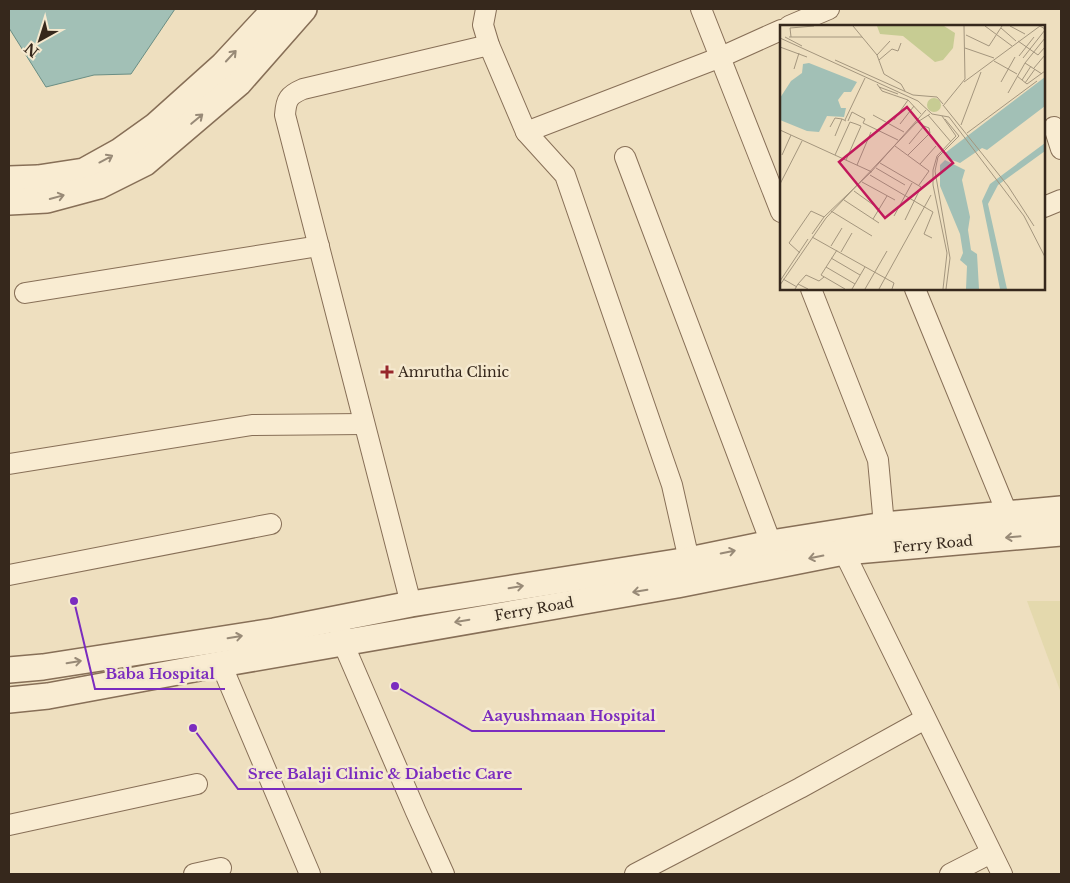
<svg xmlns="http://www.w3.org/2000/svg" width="1070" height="883" font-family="'Libre Baskerville',serif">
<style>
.farmland{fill:#e4d9ad}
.water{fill:#a2c0b6;stroke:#6a8e84}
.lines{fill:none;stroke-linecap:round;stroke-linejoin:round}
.minor-casing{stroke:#876f57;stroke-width:22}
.tertiary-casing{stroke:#876f57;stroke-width:28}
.minor{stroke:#f9ecd2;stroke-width:20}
.tertiary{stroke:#f9ecd2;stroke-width:25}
.oneway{stroke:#988a77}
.poi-dot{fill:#96272b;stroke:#f5e9cf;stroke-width:2}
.labels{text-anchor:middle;stroke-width:5;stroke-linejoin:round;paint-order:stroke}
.poi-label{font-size:14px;fill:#36281c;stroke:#f5e9cf;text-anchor:start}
.street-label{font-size:14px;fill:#36281c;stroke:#f5e9cf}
.inset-road{fill:none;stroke:#a4967e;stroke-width:1}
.view{fill:#c2185b;fill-opacity:0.15;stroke:#c2185b;stroke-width:2.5}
.inset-edge{fill:none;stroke:#36281c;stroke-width:2.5}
.leader{fill:none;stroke:#7b2cbf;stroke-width:2}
.callout-dot{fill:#7b2cbf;stroke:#f5e9cf;stroke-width:2}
.callout-label{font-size:15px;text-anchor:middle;font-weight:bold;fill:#7b2cbf;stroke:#f5e9cf;stroke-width:5;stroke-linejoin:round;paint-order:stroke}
</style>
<rect width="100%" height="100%" fill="#eedfbf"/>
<path class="farmland" d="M1027,601H1061V693Z"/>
<path class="water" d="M9,9H175L131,74L94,75L46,87L9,28Z"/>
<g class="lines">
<defs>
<g id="minor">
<path d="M486,9L483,25L489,45L526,132L565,175L672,485L689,560"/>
<path d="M701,9L781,212"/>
<path d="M789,26L829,9"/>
<path d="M1054,127L1061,149"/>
<path d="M526,132L721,57L781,30"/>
<path d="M625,157L771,543"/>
<path d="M1044,207L1061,200"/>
<path d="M811,289L878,460L884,525"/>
<path d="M915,289L1007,513"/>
<path d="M25,293L319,246"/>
<path d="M9,464L252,425L364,424"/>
<path d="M841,538L844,552L1002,874"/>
<path d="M9,575L271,524"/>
<path d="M411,604L285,115C286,99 289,95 303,89L489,45"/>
<path d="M340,630L343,643L416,812L444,874"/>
<path d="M221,664L310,874"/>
<path d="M9,825L197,784"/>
<path d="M194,874L221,868"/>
<path d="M635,874L800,788L925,719"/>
<path d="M950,874L991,853"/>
</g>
<g id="tertiary">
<path d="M9,179L38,178L84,171L120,151L155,126L223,65L275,9"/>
<path d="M9,202L47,200L99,186L145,163L239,83L304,9"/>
<path d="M9,670L43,667L274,631L411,604L689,560L771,543L884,525L1061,509"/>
<path d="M9,700L48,696L221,664L677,585L844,552L1061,533"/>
</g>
</defs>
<use href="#minor" class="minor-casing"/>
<use href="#tertiary" class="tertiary-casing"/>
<use href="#minor" class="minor"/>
<use href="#tertiary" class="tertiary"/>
</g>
<defs><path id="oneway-shaft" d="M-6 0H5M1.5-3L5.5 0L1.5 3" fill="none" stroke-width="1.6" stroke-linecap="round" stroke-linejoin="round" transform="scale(1.25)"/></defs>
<g class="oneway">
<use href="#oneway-shaft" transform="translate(231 56) rotate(-47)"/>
<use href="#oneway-shaft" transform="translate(197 119) rotate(-40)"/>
<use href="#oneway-shaft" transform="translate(106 159) rotate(-28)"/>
<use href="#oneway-shaft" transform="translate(57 197) rotate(-15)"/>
<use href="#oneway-shaft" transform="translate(1013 537) rotate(175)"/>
<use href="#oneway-shaft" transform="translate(728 552) rotate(-11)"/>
<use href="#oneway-shaft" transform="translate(816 557) rotate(169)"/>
<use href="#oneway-shaft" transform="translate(516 587) rotate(-9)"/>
<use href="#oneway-shaft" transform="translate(640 591) rotate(171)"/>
<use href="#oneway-shaft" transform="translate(462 621) rotate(170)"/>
<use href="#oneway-shaft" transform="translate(235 637) rotate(-9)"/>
<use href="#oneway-shaft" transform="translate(74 662) rotate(-9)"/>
</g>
<path class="poi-dot" d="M384.5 364.5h5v5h5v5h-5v5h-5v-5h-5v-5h5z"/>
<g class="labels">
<g class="poi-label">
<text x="398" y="377">Amrutha Clinic</text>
</g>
<g class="street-label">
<text transform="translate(933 544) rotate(-5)" y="5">Ferry Road</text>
<text transform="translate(534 609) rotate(-10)" y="5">Ferry Road</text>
</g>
</g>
<g transform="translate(780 25)">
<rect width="265" height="265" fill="#eedfbf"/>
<path d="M97,1H164L175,8L173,23L163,35L155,37L123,11L100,9ZM147 80a7 7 0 1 1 14 0a7 7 0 1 1-14 0Z" fill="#c7cc93"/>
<path d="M29,38L77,57L71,67H64L58,75L61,83H66L64,92L47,91L39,107L27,106L0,95V73L11,56L22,48L23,39ZM265,52V81L207,125L202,123L180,138L167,133L165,128ZM265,118V126L218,160L208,179L227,264H220L202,176L210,159ZM165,135L185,145L182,155L190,192L188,205L191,225L197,229L199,264H186L187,241L180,235L183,228L180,209L160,161V140Z" fill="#a2c0b6"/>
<path class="inset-road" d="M73,1L97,30L104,49L121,59L125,66M205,1L232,21M230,1L245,9M221,3L236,16M186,10L209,21L222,1M5,12L22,21M9,12H82M11,12L10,3L34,1M0,13L138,76L152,89L169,92L244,191L265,232M238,16L258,30L265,22M0,22L27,32M185,23L214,33M97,30L110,16M239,31L254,12M243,33L265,5M55,35L133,70L157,72L163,79M99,35L112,24L118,26L121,18M214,36L237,49M245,38L265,13M254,43L265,30M14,44L19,28M237,51L247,59L265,46M242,55L251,41M184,57L260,1L265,4M221,57L235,32M245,58L255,44M97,59L102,66L128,75L141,89M99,62L118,69M228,68L245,38L262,49M163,80L228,161L254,201M163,81L185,54L184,1M93,90L124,107M148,90L171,117M162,91L176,111L157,131L153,145V160L167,228L163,264M165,94L179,111L158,132L155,146L170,233L166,264M65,95L85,53M114,95L128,75M68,96L72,87L85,94L83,98L118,115M120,99L134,81M181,100L201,47M50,102L55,93L62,94M0,105L92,147M187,108L257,56M55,111L62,94L66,96M115,121L149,146L139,160M2,130L11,110M55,130L70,97L76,99L81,101L66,135M128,130L150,108L149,103L144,101L129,119M100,138L141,162L125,195M140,139L156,121M77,140L91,107M96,143L125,160M90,150L153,187L144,209L152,213M82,157L115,175M0,159L22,116M74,166L99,184M64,175L99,198M51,186L92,211M114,191L132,158M93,194L107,171M32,209L44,192L91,147L146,85M32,212L114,258L112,264M51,221L62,203M57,225L41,250L65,264M61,227L72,208M20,228L9,218L31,186L44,192M51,233L80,250M46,242L75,259M3,254L17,262M0,256L28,214M18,259L26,250L39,256L44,252M0,260L46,193L136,98L150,89M15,264L18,259L28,264M72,264L85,242M85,264L107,226M99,264L151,170"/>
<path class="view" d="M127,82L173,138L105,193L59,137Z"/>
<rect width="265" height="265" class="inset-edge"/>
</g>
<path class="leader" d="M74 601L95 689H225M395 686L472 731H665M193 728L238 789H522"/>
<g class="callout-dot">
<circle cx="74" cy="601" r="5"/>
<circle cx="395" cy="686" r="5"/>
<circle cx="193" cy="728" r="5"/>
</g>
<g class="callout-label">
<text x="160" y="679">Baba Hospital</text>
<text x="569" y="721">Aayushmaan Hospital</text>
<text x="380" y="779">Sree Balaji Clinic &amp; Diabetic Care</text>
</g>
<rect width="1070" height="883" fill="none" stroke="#36281c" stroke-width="20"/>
<g transform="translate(40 40) rotate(219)" stroke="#f5e9cf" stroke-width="4" paint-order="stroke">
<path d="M0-4L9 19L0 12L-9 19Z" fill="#36281c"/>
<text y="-8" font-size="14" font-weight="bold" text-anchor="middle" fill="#36281c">N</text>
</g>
</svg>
